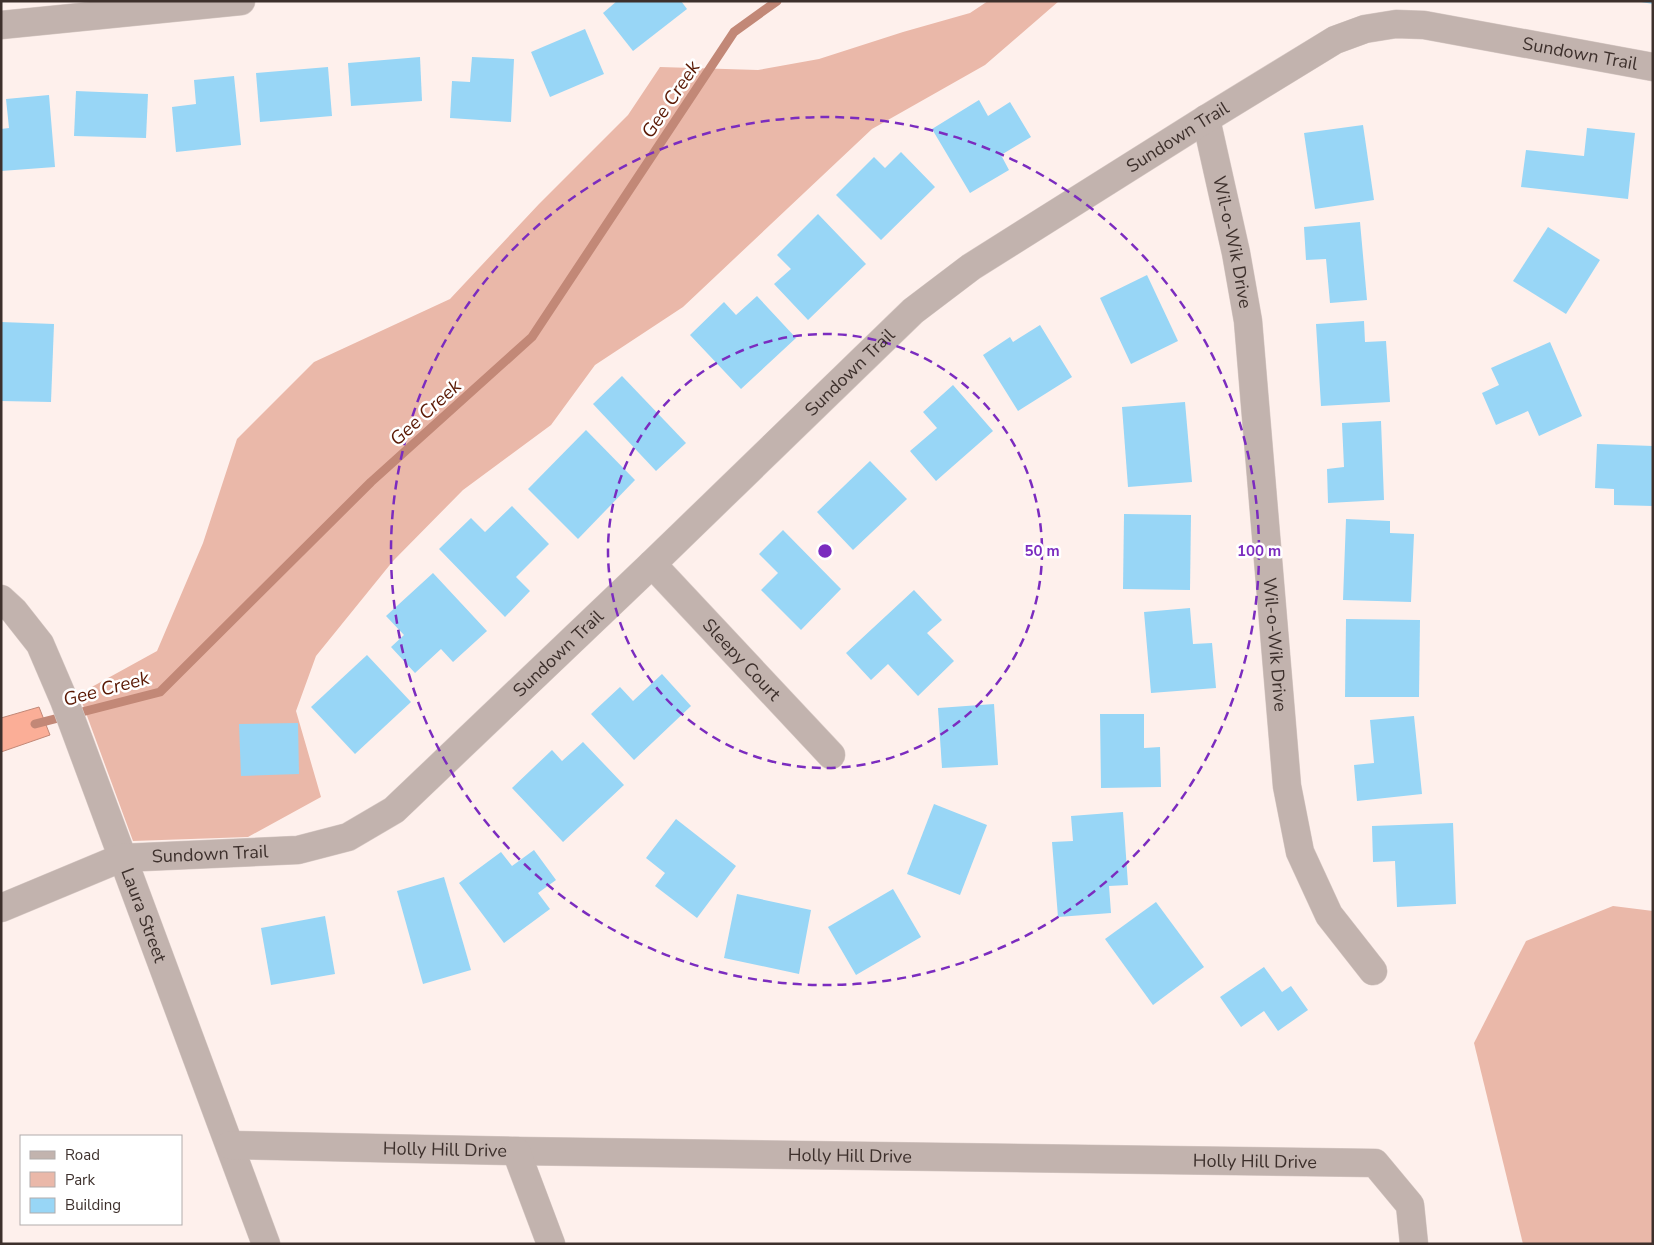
<svg xmlns="http://www.w3.org/2000/svg" width="1654" height="1245" font-family="'Nunito Sans',sans-serif">
<style>
.green{fill:#eab8a9}
.water{fill:#fbae97;stroke:#c28877}
.lines{fill:none;stroke-linecap:round;stroke-linejoin:round}
.stream{stroke:#c28877;stroke-width:9}
.building{fill:#98d6f6}
.minor-casing{stroke:#dbcdc9;stroke-width:29}
.minor{stroke:#c2b3ae;stroke-width:28}
.ring{fill:none;stroke:#7b2cbf;stroke-width:2.5;stroke-dasharray:9 6}
.labels{text-anchor:middle;stroke-width:5;stroke-linejoin:round;paint-order:stroke}
.street-label{font-size:18px;fill:#3d302c;stroke:#fff}
.water-label{font-size:19px;font-style:italic;fill:#5a1803;stroke:#fff}
.centre{fill:#7b2cbf;stroke:#fff;stroke-width:2.5}
.ring-label{font-size:15px;text-anchor:middle;font-weight:bold;fill:#7b2cbf;stroke:#fff;stroke-width:5;stroke-linejoin:round;paint-order:stroke}
</style>
<rect width="100%" height="100%" fill="#fef0ec"/>
<g class="green">
<path d="M988,1H1059L985,65L872,129L683,307L595,365L551,425L463,490L393,561L316,656L296,711L321,797L248,837L133,841L79,694L157,651L203,543L237,439L314,362L450,299L539,204L628,115L660,67L758,70L819,59L903,32L970,13Z"/>
<path d="M1613,906L1653,911V1244H1523L1474,1043L1526,941Z"/>
</g>
<path class="water" d="M39,707L50,735L1,752V718Z"/>
<g class="lines">
<path class="stream" d="M35,724L160,692L371,482L532,337L734,32L777,1"/>
</g>
<g class="building">
<path d="M617,1H681L687,9L633,51L603,13Z"/>
<path d="M1641,1H1653V4L1641,2Z"/>
<path d="M585,29L604,74L550,97L531,52Z"/>
<path d="M420,57L422,101L351,106L348,63Z"/>
<path d="M472,57L514,59L511,122L450,118L452,81L470,82Z"/>
<path d="M328,67L332,116L260,122L256,73Z"/>
<path d="M234,76L241,145L176,152L172,107L196,104L194,80Z"/>
<path d="M76,91L148,94L146,138L74,136Z"/>
<path d="M49,95L55,167L1,171V129L9,128L6,99Z"/>
<path d="M979,100L988,116L1010,102L1031,137L1001,155L1009,170L970,193L932,129Z"/>
<path d="M1363,125L1374,200L1315,209L1304,133Z"/>
<path d="M1587,128L1635,133L1628,199L1521,187L1526,150L1584,156Z"/>
<path d="M901,152L935,187L881,240L836,195L874,157L885,168Z"/>
<path d="M818,214L866,264L808,320L774,284L791,269L777,255Z"/>
<path d="M1360,222L1367,300L1330,303L1326,259L1306,260L1304,227Z"/>
<path d="M1548,227L1600,260L1566,314L1513,281Z"/>
<path d="M1147,275L1178,341L1131,364L1100,298Z"/>
<path d="M757,296L796,338L741,389L690,335L724,302L736,315Z"/>
<path d="M1364,321L1365,342L1386,341L1390,402L1321,406L1316,324Z"/>
<path d="M1,322L54,324L51,402L1,401Z"/>
<path d="M1040,325L1072,377L1018,411L983,355L1010,337L1013,342Z"/>
<path d="M1550,342L1582,416L1539,436L1528,411L1496,425L1482,393L1499,385L1491,368Z"/>
<path d="M622,376L686,443L656,471L593,404Z"/>
<path d="M953,385L993,431L936,481L910,451L937,428L923,412Z"/>
<path d="M1185,402L1192,482L1128,487L1122,407Z"/>
<path d="M1381,421L1384,500L1328,503L1327,469L1344,467L1342,423Z"/>
<path d="M586,430L635,480L578,539L528,489Z"/>
<path d="M1597,444L1653,446V506L1614,505V489L1595,488Z"/>
<path d="M870,461L907,499L853,550L817,512Z"/>
<path d="M512,506L549,544L516,577L530,591L505,617L439,549L471,518L485,532Z"/>
<path d="M1124,514L1191,515L1190,590L1123,589Z"/>
<path d="M1346,519L1390,521V533L1414,534L1411,602L1343,600Z"/>
<path d="M783,530L841,589L801,630L761,590L778,573L759,554Z"/>
<path d="M433,573L487,631L453,662L441,649L415,673L391,647L404,635L386,616Z"/>
<path d="M914,590L942,620L927,633L954,661L918,696L888,664L871,680L846,653Z"/>
<path d="M1190,608L1193,644L1212,643L1216,688L1151,693L1144,612Z"/>
<path d="M1346,619L1420,620L1419,697H1345Z"/>
<path d="M367,655L411,702L355,754L311,707Z"/>
<path d="M662,674L691,706L634,760L591,714L620,687L633,701Z"/>
<path d="M994,704L998,765L942,768L938,708Z"/>
<path d="M1100,714H1144V748L1160,747L1161,787L1101,788Z"/>
<path d="M1414,716L1422,794L1357,801L1354,765L1374,763L1370,720Z"/>
<path d="M298,723L299,774L241,776L239,724Z"/>
<path d="M583,742L624,785L563,842L512,788L552,750L562,761Z"/>
<path d="M934,804L987,825L960,895L907,874Z"/>
<path d="M1123,812L1128,885L1109,886L1111,913L1058,917L1052,842L1073,841L1071,816Z"/>
<path d="M676,819L736,866L697,918L655,886L665,873L646,858Z"/>
<path d="M1453,823L1456,904L1397,907L1395,861L1373,862L1372,826Z"/>
<path d="M534,850L556,880L538,893L550,909L504,943L459,883L501,852L512,866Z"/>
<path d="M444,877L471,970L423,984L397,891Z"/>
<path d="M893,889L921,937L856,975L828,927Z"/>
<path d="M737,894L811,910L799,974L724,958Z"/>
<path d="M1156,902L1204,967L1153,1005L1105,939Z"/>
<path d="M325,916L335,974L271,985L261,928Z"/>
<path d="M1264,967L1282,992L1291,986L1308,1010L1278,1031L1264,1011L1241,1027L1220,997Z"/>
</g>
<g class="lines">
<defs>
<g id="minor">
<path d="M1,25L241,1"/>
<path id="s1" d="M1206,119L1236,253L1248,321L1287,786L1300,852L1329,915L1373,971"/>
<path id="s2" d="M652,564L831,755"/>
<path id="s3" d="M1,599L14,611L40,644L64,700L266,1244"/>
<path id="s4" d="M1,908L121,858L298,850L348,837L394,810L652,564L913,311L971,267L1206,119L1335,40L1365,29L1396,24L1424,25L1653,67"/>
<path id="s5" d="M230,1145L516,1151L1375,1163L1410,1205L1414,1244"/>
<path d="M516,1151L551,1244"/>
</g>
</defs>
<use href="#minor" class="minor-casing"/>
<use href="#minor" class="minor"/>
</g>
<g class="ring">
<circle cx="825" cy="551" r="217"/>
<circle cx="825" cy="551" r="434"/>
</g>
<g class="labels">
<g class="street-label">
<text dy="6" stroke="none"><textPath href="#s4" startOffset="1884">Sundown Trail</textPath></text>
<text dy="6" stroke="none"><textPath href="#s4" startOffset="1449">Sundown Trail</textPath></text>
<text dy="6" stroke="none"><textPath href="#s1" startOffset="126">Wil-o-Wik Drive</textPath></text>
<text dy="6" stroke="none"><textPath href="#s4" startOffset="1044">Sundown Trail</textPath></text>
<text dy="6" stroke="none"><textPath href="#s1" startOffset="531">Wil-o-Wik Drive</textPath></text>
<text dy="6" stroke="none"><textPath href="#s4" startOffset="639">Sundown Trail</textPath></text>
<text dy="6" stroke="none"><textPath href="#s2" startOffset="131">Sleepy Court</textPath></text>
<text dy="6" stroke="none"><textPath href="#s4" startOffset="219">Sundown Trail</textPath></text>
<text dy="6" stroke="none"><textPath href="#s3" startOffset="350">Laura Street</textPath></text>
<text dy="6" stroke="none"><textPath href="#s5" startOffset="215">Holly Hill Drive</textPath></text>
<text dy="6" stroke="none"><textPath href="#s5" startOffset="620">Holly Hill Drive</textPath></text>
<text dy="6" stroke="none"><textPath href="#s5" startOffset="1025">Holly Hill Drive</textPath></text>
</g>
<g class="water-label">
<text transform="translate(670 99) rotate(-56)" y="7">Gee Creek</text>
<text transform="translate(425 412) rotate(-42)" y="7">Gee Creek</text>
<text transform="translate(106 688) rotate(-15)" y="7">Gee Creek</text>
</g>
</g>
<circle cx="825" cy="551" r="8" class="centre"/>
<g class="ring-label">
<text x="1042" y="556">50 m</text>
<text x="1259" y="556">100 m</text>
</g>
<rect width="1654" height="1245" fill="none" stroke="#3d302c" stroke-width="5"/>
<rect x="20" y="1135" width="162" height="90" fill="#ffffff" stroke="#b1acab"/>
<rect x="30" y="1151" width="25" height="8" fill="#c2b3ae" stroke="#b1acab"/>
<text x="65" y="1160" font-size="15" fill="#3d302c">Road</text>
<rect x="30" y="1172" width="25" height="15" fill="#eab8a9" stroke="#b1acab"/>
<text x="65" y="1185" font-size="15" fill="#3d302c">Park</text>
<rect x="30" y="1198" width="25" height="15" fill="#98d6f6" stroke="#b1acab"/>
<text x="65" y="1210" font-size="15" fill="#3d302c">Building</text>
</svg>
